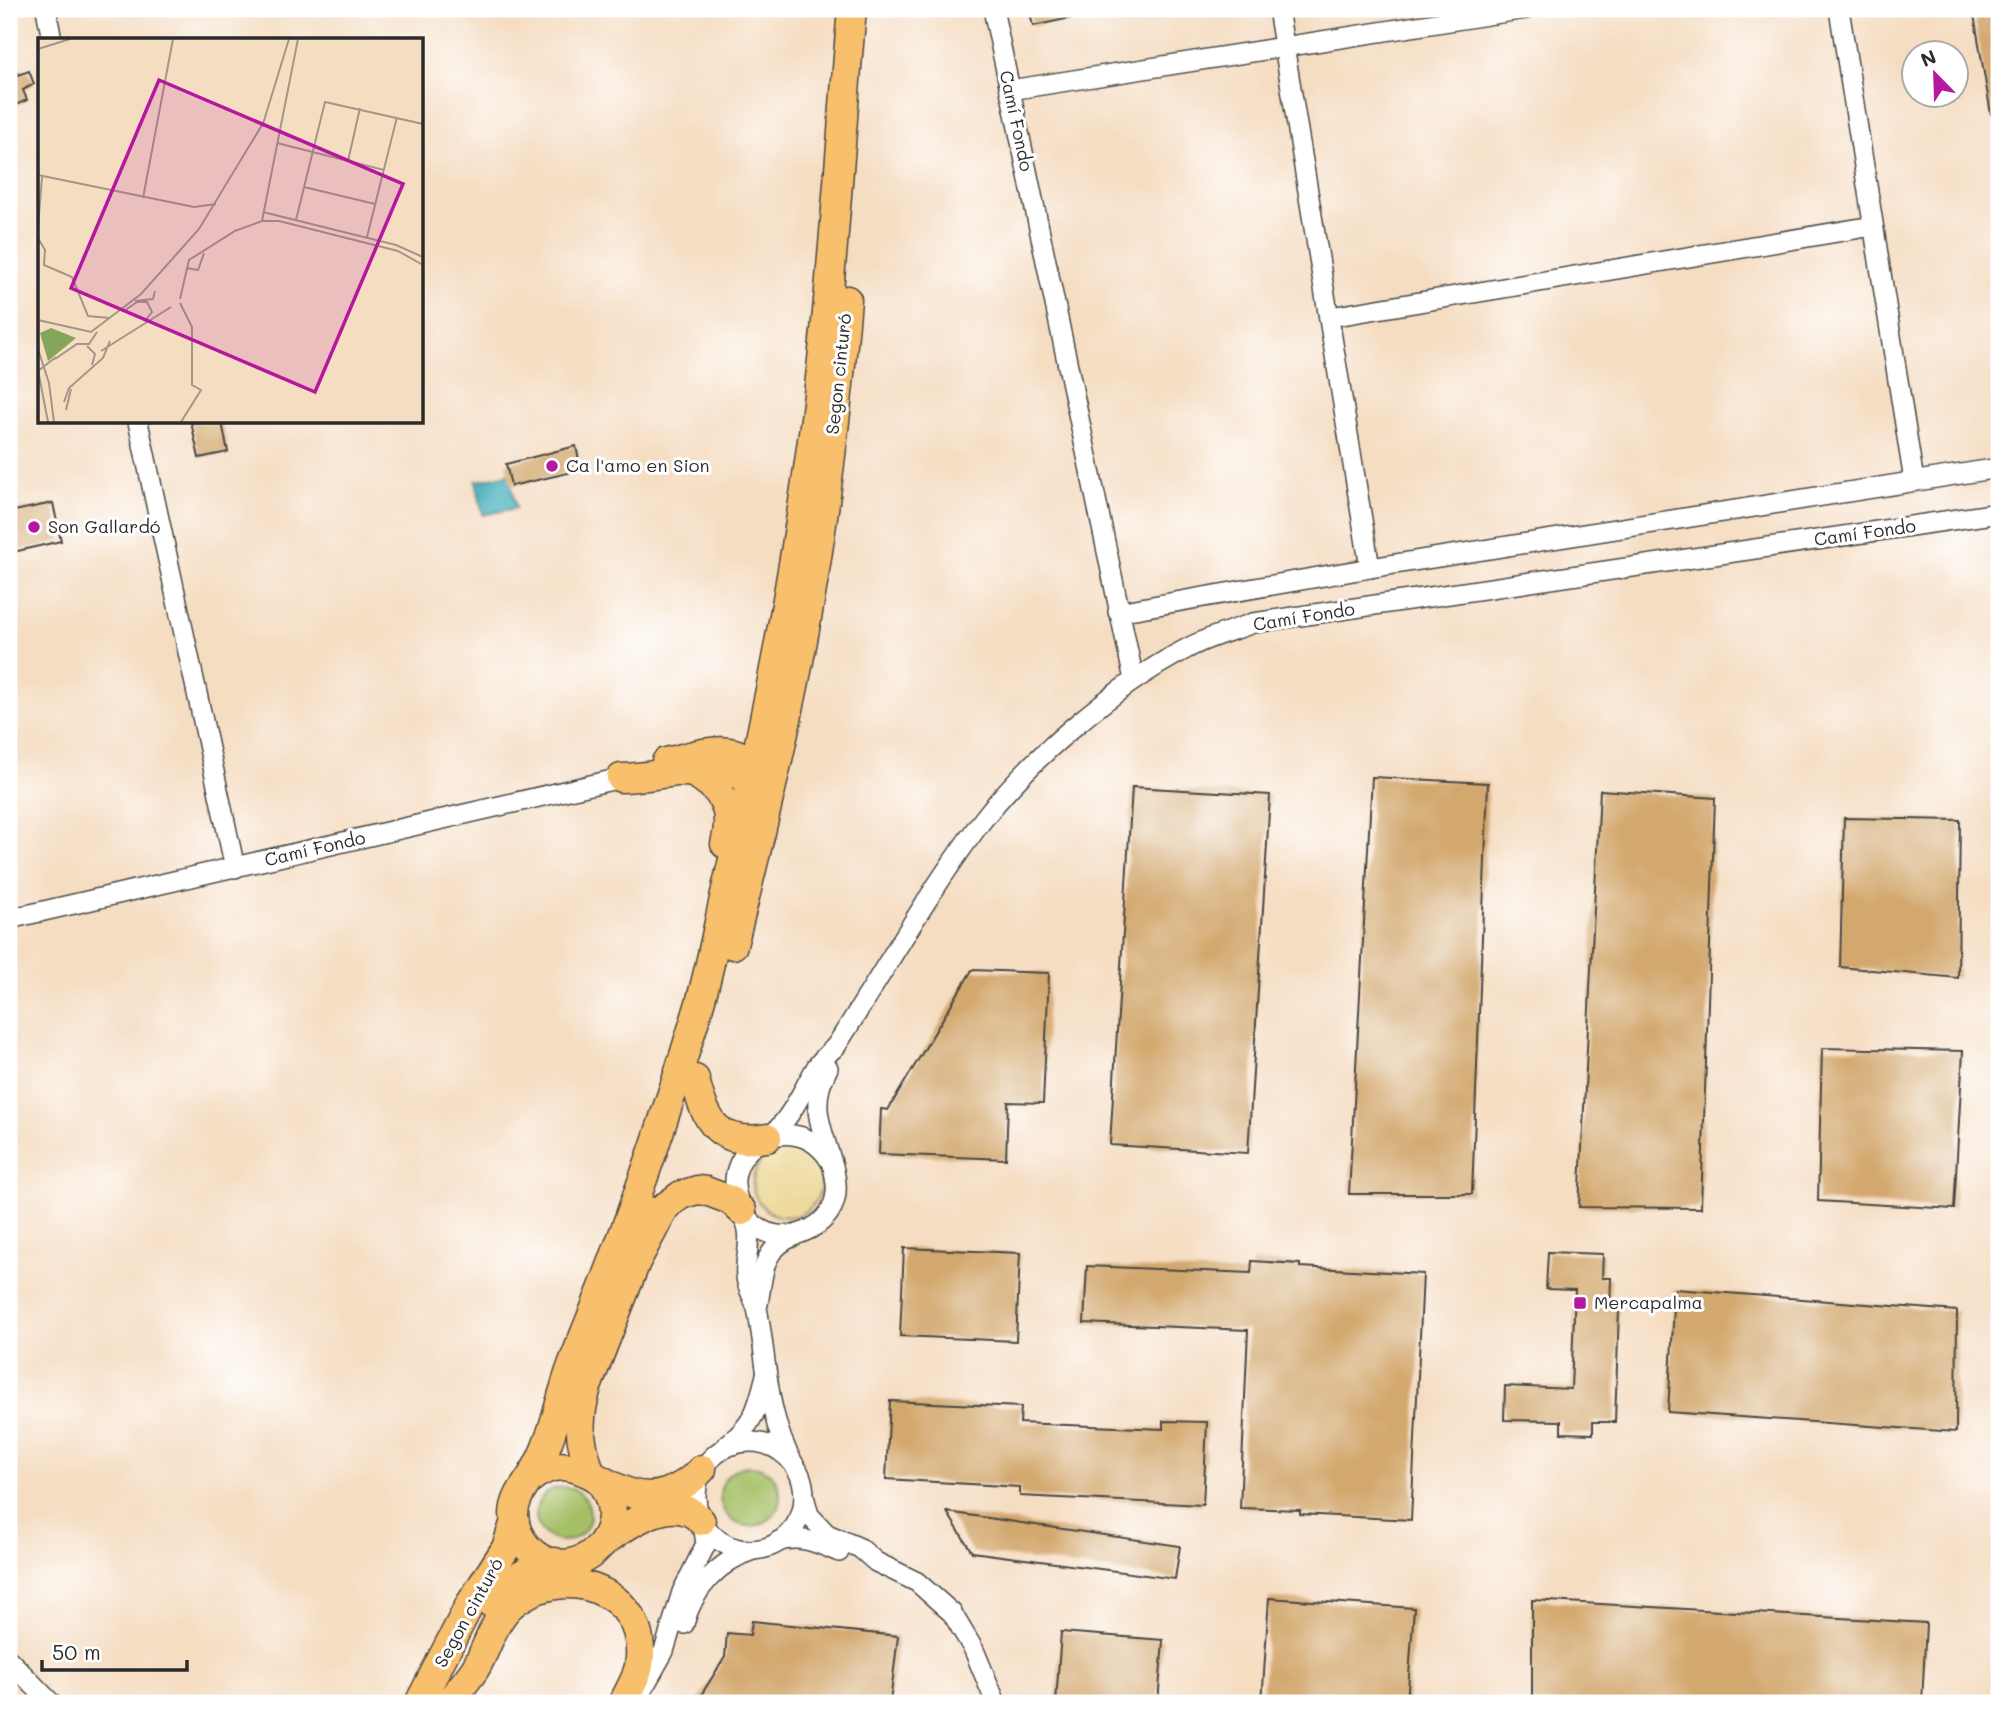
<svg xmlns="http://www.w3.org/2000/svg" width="2008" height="1712" font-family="Mali,sans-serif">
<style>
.green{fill:#a5bf65;stroke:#687548;stroke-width:2}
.sand{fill:#eeda9e;stroke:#8c8264;stroke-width:2}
.water{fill:#3aabb7;stroke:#326b71;stroke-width:2}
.building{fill:#d3a86e}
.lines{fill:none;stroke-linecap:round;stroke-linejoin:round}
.minor-casing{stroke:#494642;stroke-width:22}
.highway-casing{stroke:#494642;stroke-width:31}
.minor{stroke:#fff;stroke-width:19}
.highway{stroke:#f8bf6c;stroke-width:28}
.poi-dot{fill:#b5179e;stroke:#fff;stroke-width:2.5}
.labels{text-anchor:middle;stroke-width:6;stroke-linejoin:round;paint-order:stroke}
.street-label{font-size:18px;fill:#2b2b2b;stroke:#fff}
.poi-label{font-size:18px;fill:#2b2b2b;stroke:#fff;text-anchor:start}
.inset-road{fill:none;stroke:#a49686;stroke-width:2}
.view{fill:#b5179e;fill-opacity:0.15;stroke:#b5179e;stroke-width:3.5}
.inset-edge{fill:none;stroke:#2b2b2b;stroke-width:3.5}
</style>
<rect width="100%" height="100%" fill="#fff"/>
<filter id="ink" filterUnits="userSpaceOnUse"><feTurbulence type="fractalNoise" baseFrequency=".0143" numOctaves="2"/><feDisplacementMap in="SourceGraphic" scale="14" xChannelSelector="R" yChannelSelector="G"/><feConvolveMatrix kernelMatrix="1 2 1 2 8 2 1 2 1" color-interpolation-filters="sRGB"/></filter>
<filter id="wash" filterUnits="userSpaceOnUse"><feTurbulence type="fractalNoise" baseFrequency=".00686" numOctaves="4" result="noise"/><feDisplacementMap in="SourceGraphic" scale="28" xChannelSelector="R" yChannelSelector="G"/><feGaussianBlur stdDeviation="1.57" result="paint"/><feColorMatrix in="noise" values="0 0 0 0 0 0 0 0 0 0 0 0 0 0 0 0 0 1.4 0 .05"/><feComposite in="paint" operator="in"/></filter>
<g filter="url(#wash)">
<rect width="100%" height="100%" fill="#f5ddc2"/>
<g class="green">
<circle cx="750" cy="1496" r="30"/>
<circle cx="563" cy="1514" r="27"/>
</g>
<circle class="sand" cx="787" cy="1183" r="34"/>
<path class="water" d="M509,474L516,508L483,515L476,481Z"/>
<g id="blocks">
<g class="building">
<path d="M1029,9H1079L1080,16L1033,26Z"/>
<path d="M1973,9H1999V114H1991Z"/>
<path d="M10,56L18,75L29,71L34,84L23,90L27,100L9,108Z"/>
<path d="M191,422H222L228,452L199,458Z"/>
<path d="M576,446L581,470L511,486L506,464Z"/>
<path d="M53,503L61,541L9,553V512Z"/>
<path d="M1372,777L1488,783L1472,1194H1349Z"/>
<path d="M1132,787L1270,795L1248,1153L1110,1145Z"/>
<path d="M1600,790L1715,798L1701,1208L1579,1207Z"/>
<path d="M1844,818L1960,820L1958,978L1840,967Z"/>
<path d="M972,970L1049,973L1043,1103L1008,1102L1006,1159L879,1154L881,1109L888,1110Z"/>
<path d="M1822,1048L1963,1051L1954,1209L1818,1201Z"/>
<path d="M904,1248L1020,1253L1016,1341L900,1336Z"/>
<path d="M1548,1252L1603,1254L1602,1278H1611L1610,1310H1619L1615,1422H1593V1434L1561,1433V1421L1504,1420L1505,1386L1571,1389L1575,1290L1546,1289Z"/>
<path d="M1252,1261L1300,1264V1267L1423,1274L1411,1520L1300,1514V1510L1240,1508L1248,1330L1084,1323L1087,1266L1251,1273Z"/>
<path d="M1675,1289L1957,1311L1956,1432L1668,1412Z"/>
<path d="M890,1401L1021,1407L1020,1423L1163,1429V1421L1207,1422L1203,1505L1020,1496V1487L886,1479Z"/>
<path d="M947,1512L1180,1546L1175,1579L972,1552Z"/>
<path d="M1269,1598L1414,1608L1407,1703H1262Z"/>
<path d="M1532,1600L1926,1623L1922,1703H1532Z"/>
<path d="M752,1621L898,1636L890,1703H696L725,1657L727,1633L750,1635Z"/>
<path d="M1061,1632L1163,1640L1158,1703H1056Z"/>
</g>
</g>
</g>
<g filter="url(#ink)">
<use href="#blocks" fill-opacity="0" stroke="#494642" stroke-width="2"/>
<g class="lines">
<defs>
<g id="minor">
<path d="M46,9L52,40"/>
<path d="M993,9L1134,680"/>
<path d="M1278,9L1370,568"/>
<path d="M1839,9L1914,481"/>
<path d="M1010,90L1526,9"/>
<path d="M1330,317L1873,226"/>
<path d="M138,422L235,868"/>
<path d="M1118,612L1370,568L1999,468"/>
<path d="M9,919L621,778"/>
<path d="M767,1138C789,1124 804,1087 817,1066C822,1059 830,1052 836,1046C883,973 926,896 978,826C1028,760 1114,686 1188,648C1208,637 1232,631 1253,623L1999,513"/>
<path d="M743,1212C751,1224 762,1233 777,1235C792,1237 806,1233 818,1224C858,1194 820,1147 818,1109C817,1093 821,1082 828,1068"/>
<path d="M758,1304C764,1272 760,1250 796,1235"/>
<circle cx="750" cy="1496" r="54"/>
<path d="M728,1444C755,1424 758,1406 766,1375"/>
<path d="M793,1463C767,1418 767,1362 758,1313C756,1301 747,1289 746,1277C744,1261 751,1246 748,1230C744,1209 731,1195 736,1173C742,1148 767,1132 793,1135C811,1137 825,1150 833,1166"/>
<path d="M804,1496L809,1515L827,1534L860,1548L876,1562L917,1582L952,1613L974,1650L996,1703"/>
<path d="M779,1541C802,1535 818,1543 839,1552"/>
<path d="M684,1624C693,1589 719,1561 753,1550"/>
<path d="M9,1660L51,1703"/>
<path d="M637,1699L664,1651L682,1592L706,1544L703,1524"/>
</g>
<g id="highway">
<path d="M666,762C701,754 745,735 760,781"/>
<path d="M691,772C723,788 734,809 725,844"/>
<path d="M621,778C640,778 658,774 676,772C705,771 746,784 766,756"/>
<path d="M733,945C755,858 777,770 795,681C821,555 836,428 847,300"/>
<path d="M695,1079C705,1122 719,1146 767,1138"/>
<path d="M636,1262L649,1211"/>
<path d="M591,1474C579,1440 577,1422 587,1387L636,1262L666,1206L681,1195L697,1190L706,1191L730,1200L742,1211"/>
<path d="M530,1479C581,1438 611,1511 666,1493C681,1488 692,1480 702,1469"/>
<path d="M598,1479C643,1533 568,1595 526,1546C519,1537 514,1526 514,1514C515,1497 524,1488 532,1475C554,1441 559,1397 574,1360C621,1246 662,1131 697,1013C712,965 719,916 731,868C767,717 796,564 816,411C833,277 840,143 852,9"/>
<path d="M604,1542C626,1525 677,1490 701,1521"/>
<path d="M492,1604C507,1581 528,1568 555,1562"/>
<path d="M419,1703L470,1604L506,1548L515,1521"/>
<path d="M448,1703C457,1692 467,1681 475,1669C489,1646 493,1618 516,1601C566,1564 644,1590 640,1658C639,1676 630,1688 623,1703"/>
</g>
</defs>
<use href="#minor" class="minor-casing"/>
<use href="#highway" class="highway-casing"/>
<use href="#minor" class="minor"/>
<use href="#highway" class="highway"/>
</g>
</g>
<g class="poi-dot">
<circle cx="552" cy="466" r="7"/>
<circle cx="34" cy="527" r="7"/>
<rect x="1573" y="1296" width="14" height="14" rx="3.5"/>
</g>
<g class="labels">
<g class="street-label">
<text transform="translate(1016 121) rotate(78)" y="6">Camí Fondo</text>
<text transform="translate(839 374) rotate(-84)" y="6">Segon cinturó</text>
<text transform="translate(1865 533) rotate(-8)" y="6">Camí Fondo</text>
<text transform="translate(1304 617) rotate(-9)" y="6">Camí Fondo</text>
<text transform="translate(315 849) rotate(-13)" y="6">Camí Fondo</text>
<text transform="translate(469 1613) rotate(-61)" y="6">Segon cinturó</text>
</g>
<g class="poi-label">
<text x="566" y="472">Ca l'amo en Sion</text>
<text x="48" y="533">Son Gallardó</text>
<text x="1594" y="1309">Mercapalma</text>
</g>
</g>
<g transform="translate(38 38)">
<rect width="385" height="385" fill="#f5ddc2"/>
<path d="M13,290L38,300L10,323L2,295Z" fill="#84a65a"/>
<path class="inset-road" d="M0,11L32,1M224,89L251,1M239,105L346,132M310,123L322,70M0,137L156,169M266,149L337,166M105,160L135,1M156,169L178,166M225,174L358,207L385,219M258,182L287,64L385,86M224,183L260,1M0,190L4,139M329,199L359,79M0,200L7,212L6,227L34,239L50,278L72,280M149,230L160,232L166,215M142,261L151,222L197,193L224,183H241L360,213L385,227M97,263L115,261L117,253M142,265L154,289V347L163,352L143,384M86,273L99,264H109L114,274L107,283M0,282L53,294L103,256L161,191L224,87M49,308L57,316L54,327M0,311L11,345L16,384M63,313L133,269M17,321L39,306H51L59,294M0,332L10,384M0,333L18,319M26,364L31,350L65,320L72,303M28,372L33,351"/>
<path class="view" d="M121,42L365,146L277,354L33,250Z"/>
<rect width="385" height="385" class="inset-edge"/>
</g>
<rect width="2008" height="1712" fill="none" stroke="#fff" stroke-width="35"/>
<g transform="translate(1935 74) rotate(337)"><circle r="33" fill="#ffffff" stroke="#aaaaaa" stroke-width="2"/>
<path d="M0-5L12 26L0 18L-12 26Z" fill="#b5179e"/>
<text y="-10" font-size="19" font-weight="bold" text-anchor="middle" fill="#2b2b2b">N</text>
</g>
<path d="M42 1660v10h145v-10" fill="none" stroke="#2b2b2b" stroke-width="3.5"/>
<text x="52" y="1660" font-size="21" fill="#2b2b2b" stroke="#ffffff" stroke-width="5" paint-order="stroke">50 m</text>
</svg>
